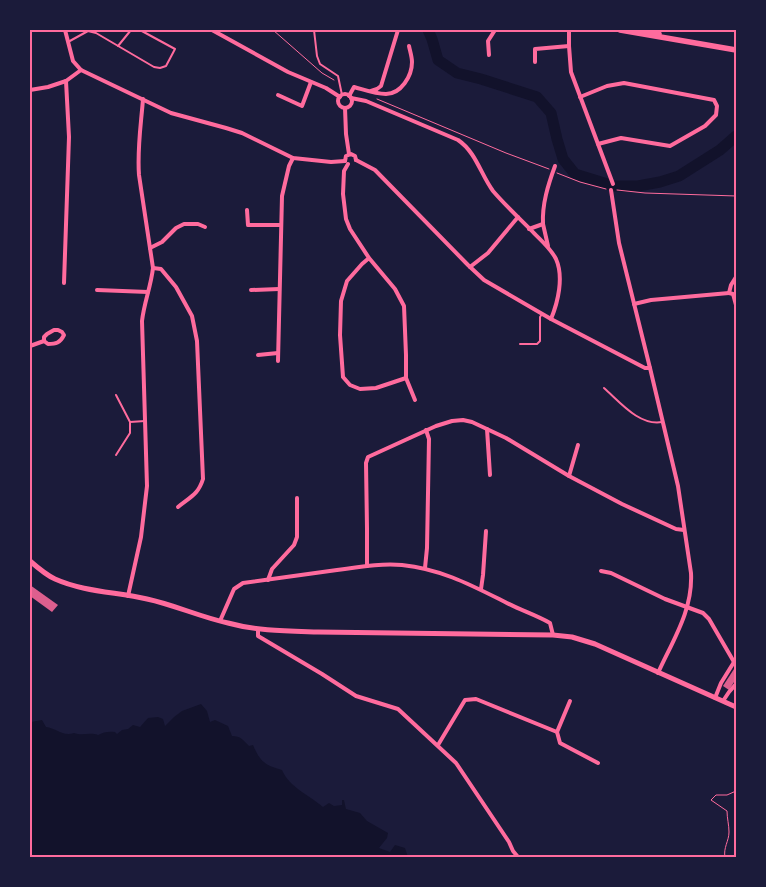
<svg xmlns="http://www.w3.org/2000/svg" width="766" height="887" font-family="'Crimson Pro',serif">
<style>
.water{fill:#12122b}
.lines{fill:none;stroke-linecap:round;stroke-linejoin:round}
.river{stroke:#12122b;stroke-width:11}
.building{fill:#dd5f8e}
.path{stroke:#ff6b9d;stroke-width:1}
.service{stroke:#ff6b9d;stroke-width:2}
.minor{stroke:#ff6b9d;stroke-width:4}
.secondary{stroke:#ff6b9d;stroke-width:5}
.primary{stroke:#ff6b9d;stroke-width:5.5}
.neatline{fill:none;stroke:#ff6b9d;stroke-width:2}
</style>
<rect width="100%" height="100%" fill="#1b1b3a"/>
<path class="water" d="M201,704L207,711L210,722L215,720L228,726L232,736C241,736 243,740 249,746L253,745C260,762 265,765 282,770C289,787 309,795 323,807L329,803L334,806L342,805V800H344L346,809L360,813L367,821L388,833L387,838L379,848L390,852L395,845L405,848L408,857H30V725L31,722L42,720L46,727C56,728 63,737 74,733C82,736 90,732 98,735C103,732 109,731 115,732L117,734L122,730L128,729L133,725L140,727L148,718L158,717L163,719L165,726L174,717L182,711Z"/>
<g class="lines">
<path class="river" d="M428,30L432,39L438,60L457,73L481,79L537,97L551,113L557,139L563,159L575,174L614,186H638L660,182L679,176L720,150L736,136"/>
</g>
<g class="building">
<path d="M30,585L58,605L52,612L30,596Z"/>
<path d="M734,669L736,670V679L729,690L723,686Z"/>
</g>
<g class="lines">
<g class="path">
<path d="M273,30L322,73L334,80"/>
<path d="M377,99L506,153L549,169"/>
<path d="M557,173L580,182L606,189"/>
<path d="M617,190L645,193L736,196"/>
<path d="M725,857C723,848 729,841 729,832C729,825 727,818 727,811L711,800L716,795H727L736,791"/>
</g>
<g class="service">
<path d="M314,30L317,56L320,64L338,76L342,95"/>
<path d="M68,42L88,31L96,33L154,67L160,68L166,66L175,49L140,30"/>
<path d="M118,46L131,30"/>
<path d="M520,344H537L540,341V317L542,314"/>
<path d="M604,388C620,402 639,426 662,422"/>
<path d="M116,395L130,422V433L116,455"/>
<path d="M130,422L145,421"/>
</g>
<g class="minor">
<path d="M65,30L73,61L81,70L171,113L226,128L242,133L293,158L331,162L345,161"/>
<path d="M212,30L288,72L326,88L340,97"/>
<path d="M569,30V46L571,72L613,184"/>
<path d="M489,55L488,41L495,30"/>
<path d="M535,62V49L569,46"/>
<path d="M30,90L48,87L66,81L81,70"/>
<path d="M371,91L377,89L381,86L398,30"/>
<circle cx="345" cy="101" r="7"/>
<path d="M278,95L302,106L311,82"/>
<path d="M349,96L354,87C365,90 375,94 386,94C401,94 412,76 412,62C412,57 410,51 409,46"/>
<path d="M580,97L607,86L624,83L714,100L717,106L716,115L705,126L670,146L621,138L598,144"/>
<path d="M351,98L366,101L458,140C476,152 481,175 493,191C505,205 518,217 531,230C539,239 550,247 556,259C564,277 558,302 551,319"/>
<path d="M345,108L346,134L349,154"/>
<path d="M356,160L375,170L468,265L484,280L551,319L645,368H650"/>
<path d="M345,161L346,156L351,154L355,156L356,160"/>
<path d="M348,164L344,171L343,194L346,219L350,229L369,258L395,289L404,306L406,355V378L376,388L360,389L350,385L343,377L340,335L341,301L347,281L362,264L369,258"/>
<path d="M611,190L619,243L650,368L678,486L691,573C693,610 673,640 658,673"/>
<path d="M247,210L248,225H281"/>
<path d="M543,224L548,246"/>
<path d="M529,229L543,224C542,204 548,185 555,166"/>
<path d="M150,248L162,242L176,228L184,224H198L205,227"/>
<path d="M470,267L488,253L518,217"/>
<path d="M153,268L161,269L176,287L192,316L197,341L203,479C198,495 190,497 178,507"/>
<path d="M64,283L69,137L66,81"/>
<path d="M97,290L148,292"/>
<path d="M251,290L279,289"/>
<path d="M729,293L731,285L736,277"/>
<path d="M729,293L733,294L736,305"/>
<path d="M634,304L651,300L729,293"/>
<path d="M54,330H58L62,332L64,335C60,343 56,344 48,344L44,341V337L47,334Z"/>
<path d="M30,346L44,341"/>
<path d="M258,355L278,353"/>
<path d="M278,361L282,196L289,166L293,158"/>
<path d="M406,378L415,400"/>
<path d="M487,429L490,475"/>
<path d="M569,476L578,445"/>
<path d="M367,566V528L366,463L368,457L436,426L452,421L463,420L472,422L506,438L569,476L622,504L676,529L684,530"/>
<path d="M425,568L427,548L429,439L426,430"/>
<path d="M601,571L611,573L665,599L703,613L709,619L734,662"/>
<path d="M268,580L272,569L294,545L297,537V498"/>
<path d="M481,589L483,575L486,531"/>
<path d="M128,596L141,537L147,486L142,321C144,303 151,286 153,268L139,175C137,149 141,125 143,99"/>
<path d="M220,621L234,589L243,583C274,579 306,574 337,570C359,567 381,563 402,565C441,569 471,585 505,602C520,610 536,615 550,623L553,635"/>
<path d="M258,629V636L322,674L356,696L398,709L456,763L509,842L513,851L518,857"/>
<path d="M715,698L721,683L734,662"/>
<path d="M723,701L729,692L736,684"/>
<path d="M557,732L570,701"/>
<path d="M438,745L465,700L476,699L557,732L560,743L598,763"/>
</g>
<path class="secondary" d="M30,561C38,568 46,575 55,579C84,592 117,592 147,599C175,605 200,617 228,623C257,631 288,631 318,632L553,635L572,637L595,644L736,707"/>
<g class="primary">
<path d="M620,30L736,50"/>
<path d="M642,30L659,34"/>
</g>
</g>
<rect width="766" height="887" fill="none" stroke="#1b1b3a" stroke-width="62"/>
<rect x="31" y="31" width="704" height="825" class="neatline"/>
</svg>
